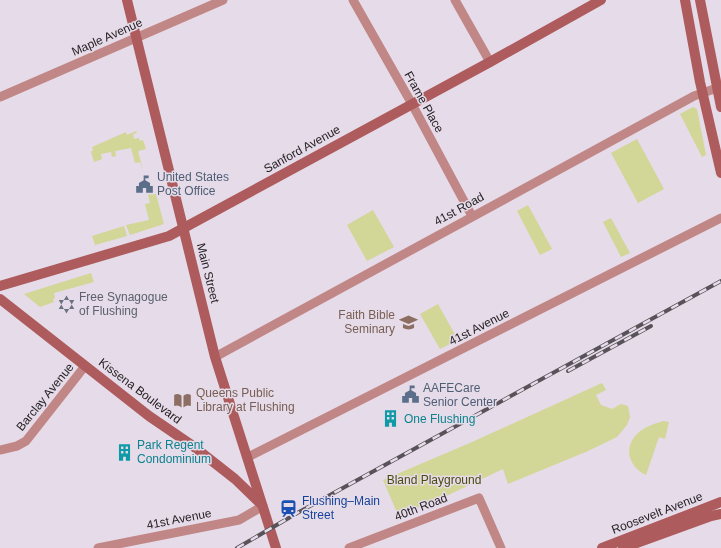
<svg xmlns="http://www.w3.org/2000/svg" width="721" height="548" font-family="Helvetica,sans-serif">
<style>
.green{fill:#d2d696}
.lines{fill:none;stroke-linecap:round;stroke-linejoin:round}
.street{stroke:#c18786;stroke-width:9}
.secondary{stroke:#ad5b5c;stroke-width:10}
.rail-casing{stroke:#585259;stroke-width:4}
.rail{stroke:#e6dbe8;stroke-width:2.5;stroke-dasharray:8;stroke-linecap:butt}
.labels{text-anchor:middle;stroke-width:3;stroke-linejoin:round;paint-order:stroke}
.street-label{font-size:12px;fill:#262226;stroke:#e6dbe8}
.service-label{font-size:12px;fill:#4e5e75;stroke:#e6dbe8;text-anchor:start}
.worship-label{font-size:12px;fill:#5b616d;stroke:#e6dbe8;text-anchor:start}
.education-label{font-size:12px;fill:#785e54;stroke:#e6dbe8;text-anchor:end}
.culture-label{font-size:12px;fill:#0d838f;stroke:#e6dbe8;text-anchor:start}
.park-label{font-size:12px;fill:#484a10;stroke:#e6dbe8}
.transit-label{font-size:12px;fill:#164399;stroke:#e6dbe8;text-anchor:start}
</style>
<rect width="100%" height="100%" fill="#e6dbe8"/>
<g class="green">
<path d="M693,107L697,109L706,155L702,157L680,114Z"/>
<path d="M136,131L137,133L133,134L134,139L139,138L140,141L143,140L146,149L138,151L143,170L140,162L135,163L131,148L115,151L116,156L112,157L111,152L101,154L102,159L94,162L91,152L93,150L92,147L126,132L127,135Z"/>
<path d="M637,139L664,189L638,203L611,153Z"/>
<path d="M150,193L156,194L164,224L130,235L126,225L149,220L145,204L150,203L148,195Z"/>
<path d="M528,205L552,249L540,255L517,211Z"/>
<path d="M373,210L394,247L367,261L347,225Z"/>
<path d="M611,218L630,253L621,257L603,222Z"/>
<path d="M124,226L127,236L95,245L92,236Z"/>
<path d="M91,273L94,282L54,293L55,298L53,299L54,302L40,307L24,294Z"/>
<path d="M438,304L458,340L440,349L420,314Z"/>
<path d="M602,383L606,390L596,395L601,405L612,409L621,404L628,406L630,417L627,425L617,437L588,451L508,484L503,469L440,499L398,515L383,480L472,442Z"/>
<path d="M663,421L669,422L665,439L659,437L646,475C629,467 623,448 637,434C644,427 654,424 663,421Z"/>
</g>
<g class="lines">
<g class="street">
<path d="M353,0L412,104L472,216"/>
<path d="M455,0L490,62"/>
<path d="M0,97L223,0"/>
<path d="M215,357L694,96L717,88"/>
<path d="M0,450L17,446L26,441L85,366"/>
<path d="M248,457L721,218"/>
<path d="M98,548L239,520L263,506"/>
<path d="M349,548L479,498L501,548"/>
</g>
<g class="secondary">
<path d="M127,0L215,357L276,548"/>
<path d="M685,0L700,82L721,173"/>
<path d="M700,0L721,107"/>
<path d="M0,286L169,236L490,62L601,0"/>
<path d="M0,299L149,416L193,446L235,479L261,504"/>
<path d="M602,548L721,502"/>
<path d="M623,548L711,516L721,514"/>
</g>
<defs>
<g id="rail">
<path d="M568,371L651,326"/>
<path d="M237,548L299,512L721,281"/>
</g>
</defs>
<use href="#rail" class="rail-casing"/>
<use href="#rail" class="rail"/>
</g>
<defs>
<symbol id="civic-bare" viewBox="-9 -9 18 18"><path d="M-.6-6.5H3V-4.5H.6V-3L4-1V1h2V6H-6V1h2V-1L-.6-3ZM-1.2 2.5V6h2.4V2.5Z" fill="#5c6f8a" stroke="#e6dbe8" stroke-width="2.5" paint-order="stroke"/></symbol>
<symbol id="synagogue-bare" viewBox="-9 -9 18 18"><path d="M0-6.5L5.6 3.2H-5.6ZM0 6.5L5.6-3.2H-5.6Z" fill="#6b7280" stroke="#e6dbe8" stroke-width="2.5" paint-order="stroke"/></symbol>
<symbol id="school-bare" viewBox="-9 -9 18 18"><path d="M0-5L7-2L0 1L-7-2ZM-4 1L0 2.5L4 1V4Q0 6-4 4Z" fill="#8d6e63" stroke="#e6dbe8" stroke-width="2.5" paint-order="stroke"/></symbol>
<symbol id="library-bare" viewBox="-9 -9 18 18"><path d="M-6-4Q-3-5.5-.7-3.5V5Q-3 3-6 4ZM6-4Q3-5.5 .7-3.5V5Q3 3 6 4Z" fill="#8d6e63" stroke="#e6dbe8" stroke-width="2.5" paint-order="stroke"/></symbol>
<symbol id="building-bare" viewBox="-9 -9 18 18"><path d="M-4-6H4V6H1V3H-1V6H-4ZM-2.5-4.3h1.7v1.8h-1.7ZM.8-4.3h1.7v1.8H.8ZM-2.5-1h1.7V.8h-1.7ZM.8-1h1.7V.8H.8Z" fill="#0f9aa8" stroke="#e6dbe8" stroke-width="2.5" paint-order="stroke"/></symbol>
<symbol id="station-bare" viewBox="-9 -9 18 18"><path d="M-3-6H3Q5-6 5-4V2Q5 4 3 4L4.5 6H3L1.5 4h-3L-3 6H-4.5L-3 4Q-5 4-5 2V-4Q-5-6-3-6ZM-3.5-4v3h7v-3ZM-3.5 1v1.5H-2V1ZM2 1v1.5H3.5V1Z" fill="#1a4fb4" stroke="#e6dbe8" stroke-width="2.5" paint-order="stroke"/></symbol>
</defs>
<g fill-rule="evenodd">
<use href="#civic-bare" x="132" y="172" width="25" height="25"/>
<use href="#synagogue-bare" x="54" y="292" width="25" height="25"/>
<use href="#school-bare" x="396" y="310" width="25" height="25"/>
<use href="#civic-bare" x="398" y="382" width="25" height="25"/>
<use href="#library-bare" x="170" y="388" width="25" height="25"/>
<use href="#building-bare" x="378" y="406" width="25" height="25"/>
<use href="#building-bare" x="112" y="440" width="25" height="25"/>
<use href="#station-bare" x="276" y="496" width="25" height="25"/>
</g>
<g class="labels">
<g class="street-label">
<text transform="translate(107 37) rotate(-24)" y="4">Maple Avenue</text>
<text transform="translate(424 102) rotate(61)" y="4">Frame Place</text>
<text transform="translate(302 149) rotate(-29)" y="4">Sanford Avenue</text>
<text transform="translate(459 209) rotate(-29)" y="4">41st Road</text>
<text transform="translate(208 273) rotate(76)" y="4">Main Street</text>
<text transform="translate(479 327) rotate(-27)" y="4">41st Avenue</text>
<text transform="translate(140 391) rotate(37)" y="4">Kissena Boulevard</text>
<text transform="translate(45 397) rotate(-51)" y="4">Barclay Avenue</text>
<text transform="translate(421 507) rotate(-21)" y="4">40th Road</text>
<text transform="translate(657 513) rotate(-21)" y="4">Roosevelt Avenue</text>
<text transform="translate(179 519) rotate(-11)" y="4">41st Avenue</text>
</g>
<g class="service-label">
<text x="157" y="181">United States<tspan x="157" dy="14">Post Office</tspan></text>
<text x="423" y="392">AAFECare<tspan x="423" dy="14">Senior Center</tspan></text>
</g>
<g class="worship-label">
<text x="79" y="301">Free Synagogue<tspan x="79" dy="14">of Flushing</tspan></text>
</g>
<g class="education-label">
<text x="395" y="319">Faith Bible<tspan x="395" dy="14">Seminary</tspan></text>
<text x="196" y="397" text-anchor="start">Queens Public<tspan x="196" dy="14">Library at Flushing</tspan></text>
</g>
<g class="culture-label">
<text x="404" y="423">One Flushing</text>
<text x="137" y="449">Park Regent<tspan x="137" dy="14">Condominium</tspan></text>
</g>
<g class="park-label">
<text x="434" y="484">Bland Playground</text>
</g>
<g class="transit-label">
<text x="302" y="505">Flushing–Main<tspan x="302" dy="14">Street</tspan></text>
</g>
</g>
</svg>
